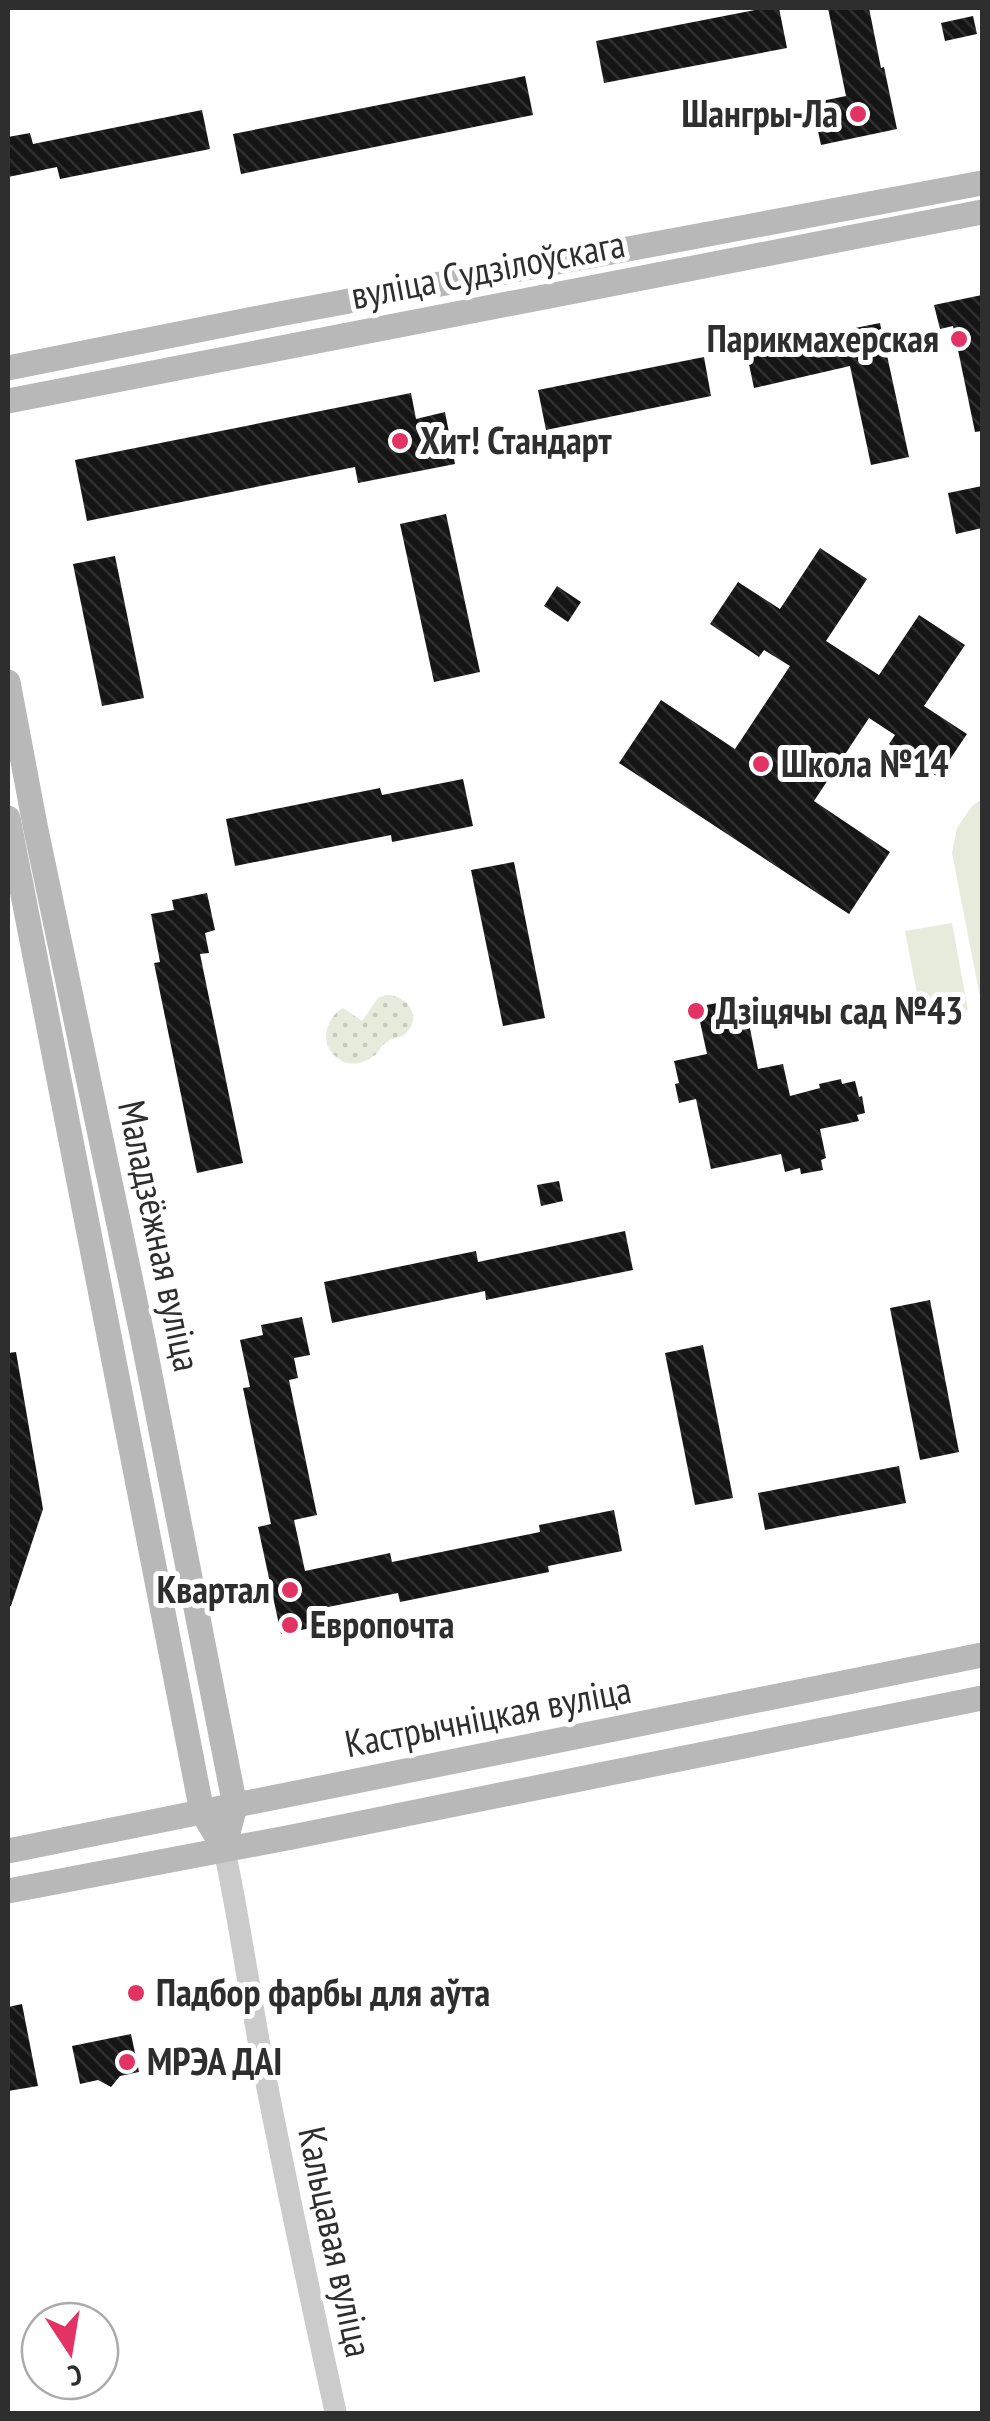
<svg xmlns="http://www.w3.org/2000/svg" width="990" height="2421" font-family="'PT Sans Narrow',sans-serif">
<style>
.green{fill:url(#green-dots)}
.pitch{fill:#e7ebdc}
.building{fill:url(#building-back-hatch)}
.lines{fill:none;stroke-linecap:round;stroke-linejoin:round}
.tertiary{stroke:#cbcbcb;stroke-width:22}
.secondary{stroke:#b8b8b8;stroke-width:25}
.poi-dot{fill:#e23364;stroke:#fff;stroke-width:4}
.labels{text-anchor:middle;stroke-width:10;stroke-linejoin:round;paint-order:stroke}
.poi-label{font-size:38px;font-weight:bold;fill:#2e2e2e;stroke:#fff;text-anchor:start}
.street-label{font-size:38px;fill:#2e2e2e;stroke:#fff}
</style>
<defs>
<pattern id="green-dots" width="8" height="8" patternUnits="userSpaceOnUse" patternTransform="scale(2.5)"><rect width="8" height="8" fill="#e7ebdc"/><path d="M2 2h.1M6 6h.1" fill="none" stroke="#c6cabd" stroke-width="1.8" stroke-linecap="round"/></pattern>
<pattern id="building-back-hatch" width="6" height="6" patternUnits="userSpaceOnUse" patternTransform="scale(2.5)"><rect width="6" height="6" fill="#151515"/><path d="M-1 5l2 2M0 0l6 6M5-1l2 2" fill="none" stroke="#2f2f2f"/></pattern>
</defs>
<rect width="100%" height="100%" fill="#fff"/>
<path class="green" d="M386,995C406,995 423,1015 407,1032C401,1039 393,1037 387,1042C382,1044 380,1050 376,1054C364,1065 346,1068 334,1055C319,1041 327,1017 343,1008L362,1021L378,998Z"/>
<g class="pitch">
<path d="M982,799V1007L952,853L957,828L972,806Z"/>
<path d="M952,923L968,1010L922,1019L905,931Z"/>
</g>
<g class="building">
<path d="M765,8H779L787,48L604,83L596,41Z"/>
<path d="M828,8H869L881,68L884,67L897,129L821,145L812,103L846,96Z"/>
<path d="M973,16L977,34L945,41L941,23Z"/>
<path d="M525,76L533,115L241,174L233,134Z"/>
<path d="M202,110L210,149L60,179L57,167L8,177V137L30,133L33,144Z"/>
<path d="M982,295V431L975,432L953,326L940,329L934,305Z"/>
<path d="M880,323L909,457L871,465L850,366L754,388L746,350Z"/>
<path d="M704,357L711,396L546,430L538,390Z"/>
<path d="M411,393L416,419L445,412L455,464L358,483L355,467L87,521L75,460Z"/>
<path d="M982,486V528L956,534L948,493Z"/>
<path d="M446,514L480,672L434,682L400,524Z"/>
<path d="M820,548L867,579L826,641L879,675L919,615L965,645L924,706L967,734L938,777L889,744L895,735L869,718L814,801L890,852L849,914L619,763L661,700L735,749L790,666L764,650L759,657L710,624L738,582L780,609Z"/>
<path d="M115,556L144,698L102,706L73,564Z"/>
<path d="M557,586L581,602L568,622L544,606Z"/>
<path d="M463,779L473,826L392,842L391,835L235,866L226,819L380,788L382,795Z"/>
<path d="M514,862L545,1018L503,1026L471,870Z"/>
<path d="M207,893L215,930L205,933L209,953L200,954L243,1163L197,1173L154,963L160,962L151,914L174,910L172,900Z"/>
<path d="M728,1001L729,1007L745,1003L758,1069L783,1064L790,1096L820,1088L819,1084L841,1079L842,1084L855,1081L859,1097L862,1096L865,1113L857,1115L859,1121L820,1129L826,1158L821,1160L823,1170L801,1174L800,1168L785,1172L781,1154L711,1169L696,1099L679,1103L675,1084L679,1083L674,1061L707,1054L699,1017L704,1016L701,1006Z"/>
<path d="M559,1181L563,1201L541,1206L537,1185Z"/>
<path d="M625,1231L633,1270L486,1300L485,1291L332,1323L324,1282L476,1251L478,1262Z"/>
<path d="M930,1300L959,1452L920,1460L890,1308Z"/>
<path d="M302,1317L310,1355L294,1358L298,1378L289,1380L317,1515L294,1520L305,1571L390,1553L392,1562L540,1532L539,1525L614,1510L622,1551L548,1566L549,1572L400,1602L398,1593L313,1610L316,1627L281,1634L258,1527L271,1524L243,1388L250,1387L240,1340L263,1335L261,1325Z"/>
<path d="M703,1345L733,1498L695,1505L665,1353Z"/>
<path d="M16,1352L43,1509L11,1606H8V1353Z"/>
<path d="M899,1466L906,1503L765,1530L758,1493Z"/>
<path d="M22,2004L38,2086L8,2091V2007Z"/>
<path d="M131,2034L139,2072L120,2076L111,2087L98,2080L80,2084L72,2046Z"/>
</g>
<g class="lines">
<path class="tertiary" d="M224,1848C239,1918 249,1989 262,2060C285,2178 310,2296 336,2414"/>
<g class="secondary">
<path d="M8,368L274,315L982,183"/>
<path d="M8,401L982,212"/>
<path d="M8,682L35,825L143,1339L235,1806L224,1848"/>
<path d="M8,818L202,1812L224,1848"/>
<path d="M8,1851L982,1655"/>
<path d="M8,1891L292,1837L982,1698"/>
</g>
</g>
<g class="poi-dot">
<circle cx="858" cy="114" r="10"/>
<circle cx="959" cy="339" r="10"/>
<circle cx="400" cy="441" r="10"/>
<circle cx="761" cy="764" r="10"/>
<circle cx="696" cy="1011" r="10"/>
<circle cx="290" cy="1590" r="10"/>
<circle cx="290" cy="1625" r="10"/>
<circle cx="136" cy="1993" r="10"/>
<circle cx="127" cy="2062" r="10"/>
</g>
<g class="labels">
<g class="poi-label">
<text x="838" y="127" text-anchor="end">Шангры-Ла</text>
<text x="939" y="352" text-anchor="end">Парикмахерская</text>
<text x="420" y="454">Хит! Стандарт</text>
<text x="781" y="777">Школа №14</text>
<text x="716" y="1024">Дзіцячы сад №43</text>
<text x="270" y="1603" text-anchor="end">Квартал</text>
<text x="310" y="1638">Европочта</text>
<text x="156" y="2006">Падбор фарбы для аўта</text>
<text x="147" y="2075">МРЭА ДАІ</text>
</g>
<g class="street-label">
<text transform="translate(488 270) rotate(-11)" y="13">вуліца Судзілоўскага</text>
<text transform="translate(159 1236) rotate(78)" y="13">Маладзёжная вуліца</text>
<text transform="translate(488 1717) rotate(-11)" y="13">Кастрычніцкая вуліца</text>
<text transform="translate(335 2242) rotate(78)" y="13">Кальцавая вуліца</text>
</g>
</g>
<rect width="990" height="2421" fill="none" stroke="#2e2e2e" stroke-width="20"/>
<g transform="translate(70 2351) rotate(168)"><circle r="48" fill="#ffffff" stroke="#ababab" stroke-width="2.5"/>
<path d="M0-8L18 38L0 25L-18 38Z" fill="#e23364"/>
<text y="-15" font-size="28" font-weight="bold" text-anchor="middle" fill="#2e2e2e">С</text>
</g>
</svg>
